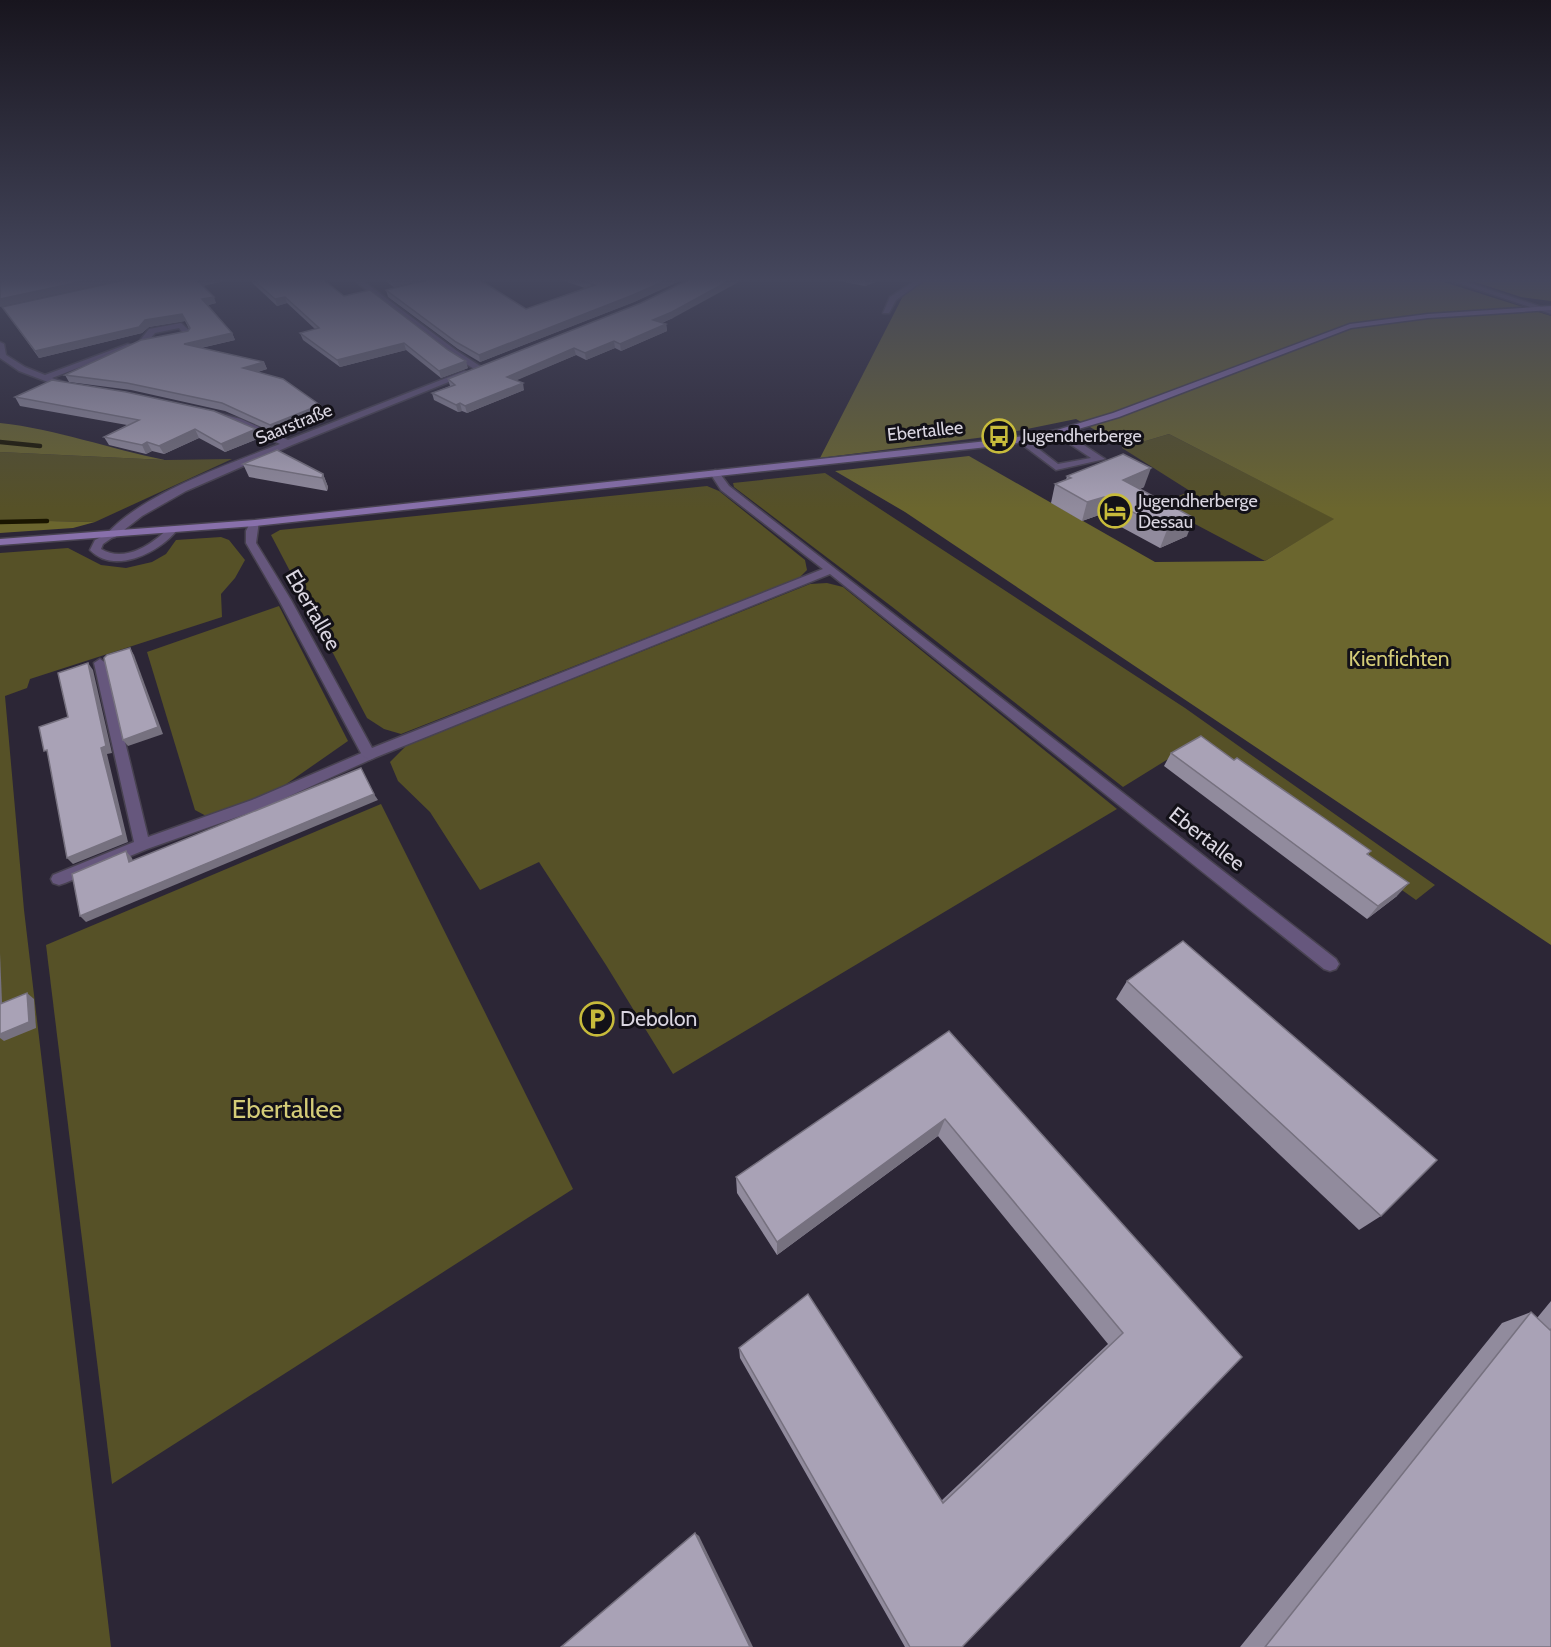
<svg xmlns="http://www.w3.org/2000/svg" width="1551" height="1647" font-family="Cabin,sans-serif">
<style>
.green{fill:#565127}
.forest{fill:#6b662e}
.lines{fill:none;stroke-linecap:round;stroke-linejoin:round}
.stream{stroke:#1a1600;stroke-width:4.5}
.lane-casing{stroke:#484251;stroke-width:3}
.street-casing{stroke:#484251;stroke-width:3}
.secondary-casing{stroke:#484251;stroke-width:3}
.lane{fill:#66577d;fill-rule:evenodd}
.street{fill:#66577d;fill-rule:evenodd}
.secondary{fill:#8870ab;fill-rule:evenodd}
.wall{fill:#918b9d}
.shaded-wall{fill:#76717f}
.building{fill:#a9a2b6;stroke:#76717f;stroke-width:1.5}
.labels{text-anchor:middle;stroke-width:6;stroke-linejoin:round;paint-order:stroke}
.far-street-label{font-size:18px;fill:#dad6e1;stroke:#131118}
.far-poi-label{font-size:18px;fill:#dad6e1;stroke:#131118;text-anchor:start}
.street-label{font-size:21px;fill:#dad6e1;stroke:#131118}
.park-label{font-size:21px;fill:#d4cc78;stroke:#131118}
.poi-label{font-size:21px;fill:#dad6e1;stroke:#131118;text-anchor:start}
.near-park-label{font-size:26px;fill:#d4cc78;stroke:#131118}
</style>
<rect width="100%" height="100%" fill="#2c2636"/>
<g class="green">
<path d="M1169,434L1335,519L1265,561L1159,505L1190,491L1122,448Z"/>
<path d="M0,452L165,460L232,459L95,522L0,520Z"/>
<path d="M825,473L1185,708L1435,885L1416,900L1194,743L1123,787L891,606L734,487L733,483Z"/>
<path d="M707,486L719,491L805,560L807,570L799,578L401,734L384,729L367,718L271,535L280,530Z"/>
<path d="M221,537L229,540L245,560L235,578L221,594L222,617L30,679L27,688L5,696L24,910L111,1647H0V553L68,548L101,565L126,568L152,562L166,554L176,540Z"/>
<path d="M827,583L843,587L1117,809L673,1074L606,965L539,862L480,890L430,812L398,781L390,762L406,746L810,584Z"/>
<path d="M279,606L348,741L282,787L208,817L195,810L147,652Z"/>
<path d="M381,804L573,1189L112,1484L46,945Z"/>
</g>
<g class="forest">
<path d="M928,278H1431L1551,316V945L905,512L835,471L969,456L1155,562L1265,561L1334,519L1169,434L1122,448L1123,446L1076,419L993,436L820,458L903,296Z"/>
<path d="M1463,278H1551V301L1521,297Z"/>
<path d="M0,423C56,429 110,449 165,460L0,452Z"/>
<path d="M0,520L95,522L73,528L0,533Z"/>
</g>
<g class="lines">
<g class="stream">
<path d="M0,442L40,446"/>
<path d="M0,522L47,521"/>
</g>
<defs>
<g id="lane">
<path d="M1055,430H1061L1105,459L1056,470L1015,439L1023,437L1058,464L1091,458L1055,434Z"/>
<path d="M172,527L177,530C159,553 114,575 90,550L95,540L111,532L116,535L103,544L101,549C119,560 141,551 156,539C162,535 166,529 172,527Z"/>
<path d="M100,659L106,663L148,837L252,800L364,752L369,750L376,755L374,758L263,808L147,849L65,883L59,885L53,883L51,879L53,875L134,842L94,663Z"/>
</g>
<g id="street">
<path d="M351,278H359L457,351L483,368L476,370L451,355Z"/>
<path d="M919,278H927L896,300L889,313H883L890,297Z"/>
<path d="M1443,278H1454L1551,310V314Z"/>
<path d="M181,323L191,332V336L169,340V336L183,333L179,328L155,333L145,345L138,343L149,329Z"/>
<path d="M0,342L4,344L6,355L25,367L45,375L128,344L135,346L52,378L72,385L73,387L69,390L19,371L0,358Z"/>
<path d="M464,371L471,373L292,445L186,491L142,516L115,537L111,538L106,535C141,494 229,464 280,444L235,423L213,416V412L241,419L288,440Z"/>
<path d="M715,470L718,471L729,486L1336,959L1339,964L1336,969L1330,971L1324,969L830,574L369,760L362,755L279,600L246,543V531L250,523L259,521L256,543L291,600L372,748L823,569L721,490L710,473Z"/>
</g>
<path id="secondary" d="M1551,306V310L1428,318L1351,328L1119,417L1058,435L1006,445L255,526L0,545V539L255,520L1006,439L1057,430L1113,413L1350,324L1428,314Z"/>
</defs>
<use href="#lane" class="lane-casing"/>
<use href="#street" class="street-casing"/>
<use href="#secondary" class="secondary-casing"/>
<use href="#lane" class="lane"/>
<use href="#street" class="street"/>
<use href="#secondary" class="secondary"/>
</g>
<g class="wall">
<path d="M236,278L203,286L216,303L208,305L232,333L235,340L201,348L264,362L267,369L258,372L323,412L273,432L225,411L131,390L69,382L65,375L188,331L189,329L185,321L149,327L142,333L39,358L2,307Z"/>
<path d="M247,278H321L344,296L468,368L441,378L406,350L340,367L303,340L300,333L315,329L287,303L277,306Z"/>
<path d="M381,278H431L394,287Z"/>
<path d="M555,278H686L634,302L480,362L458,349L388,297L386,290L483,282L526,309L585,288Z"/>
<path d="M824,278H886L865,286Z"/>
<path d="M641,303L673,318L662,323L666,324L667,331L621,351L615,348L586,360L576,355L516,380L524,390L467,413L462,411L458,412L434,400L432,393L450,386L448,379Z"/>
<path d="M15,397L256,429L260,438L225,452L199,438L164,454L152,451L146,454L109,445L104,437L127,425L20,406Z"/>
<path d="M243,464L323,474L328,487L327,491L249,477Z"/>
<path d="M1067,476L1144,487L1140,489L1187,536L1160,548L1099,515L1082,521L1051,503L1055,484L1066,480Z"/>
<path d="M1171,753L1371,851L1368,854L1397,896L1367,919L1164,766Z"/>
<path d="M1127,981L1381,1216L1359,1230L1116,999Z"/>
<path d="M949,1031L1242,1357L962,1647H905L740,1358L739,1348L941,1501L1108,1344L938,1136L777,1255L737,1193L736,1177Z"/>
<path d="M1551,1301V1647H1240L1502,1323L1531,1312L1537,1318Z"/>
</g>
<g class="shaded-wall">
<path d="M98,278H131L0,307V299Z"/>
<path d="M204,278H236L200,286L197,280Z"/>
<path d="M403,278H431L394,287L392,281Z"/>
<path d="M476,278H499L477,284Z"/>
<path d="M671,278H686L634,302L480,362L479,355Z"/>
<path d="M734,278H746L673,318L653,326V320Z"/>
<path d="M870,278H886L865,286V280Z"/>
<path d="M214,297L216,303L205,306L202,299Z"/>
<path d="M285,297L287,303L277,306L275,299Z"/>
<path d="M182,314L185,321L149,327L142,333L39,358L35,351L145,320Z"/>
<path d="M666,324L667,331L621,351L620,344Z"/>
<path d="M232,333L235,340L187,351L184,344Z"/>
<path d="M614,341L615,348L586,360L585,353Z"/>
<path d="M404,343L406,350L340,367L337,360Z"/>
<path d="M574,348L576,355L508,384L507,377Z"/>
<path d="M466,361L468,368L441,378L439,371Z"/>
<path d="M264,362L267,369L246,375L243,368Z"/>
<path d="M523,383L524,390L467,413L465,406Z"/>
<path d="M460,403L462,411L458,412L456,405Z"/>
<path d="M320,405L323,412L273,432L270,425Z"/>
<path d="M195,429L199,438L164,454L159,446Z"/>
<path d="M256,429L260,438L225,452L221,444Z"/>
<path d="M147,442L152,451L146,454L142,445Z"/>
<path d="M1151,468L1144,487L1117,498L1123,480Z"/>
<path d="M323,474L328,487L327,491L322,478Z"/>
<path d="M1104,497L1099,515L1082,521L1087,502Z"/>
<path d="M1194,518L1187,536L1160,548L1167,530Z"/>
<path d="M130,648L134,655L163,734L128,746L123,740Z"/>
<path d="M88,663L93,670L112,753L107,754L128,842L73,864L67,858Z"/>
<path d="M374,794L378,800L86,922L80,916Z"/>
<path d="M126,851L132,858L135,868L129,862Z"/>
<path d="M1409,883L1397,896L1367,919L1378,906Z"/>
<path d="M0,953L3,1026L0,1028Z"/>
<path d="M27,993L34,999L36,1028L4,1041L0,1038V1034Z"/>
<path d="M945,1119L938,1136L777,1255V1242Z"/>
<path d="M695,1533L699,1536L753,1647H750Z"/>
</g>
<g class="building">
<path d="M0,278H98L0,299Z"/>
<path d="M134,278H204L197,280L214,297L202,299L232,333L184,344L264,362L243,368L283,379L320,405L270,425L222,403L127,383L65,375L141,340L188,331L190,328L182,314L145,320L139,327L35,351L2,307Z"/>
<path d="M251,278H321L344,296L370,290L448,350L466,361L439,371L404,343L337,360L300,333L319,328L285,297L275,299Z"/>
<path d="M388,278H403L392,281Z"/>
<path d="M436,278H477L526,309L595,285L573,278H671L633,295L479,355L456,342L386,290Z"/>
<path d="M692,278H734L672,312L653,320L666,324L620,344L614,341L585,353L574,348L507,377L523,383L465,406L460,403L456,405L432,393L455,385L448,379L641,303Z"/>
<path d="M52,380L126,392L214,411L256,429L221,444L195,429L159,446L147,442L142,445L104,437L139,420L15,397Z"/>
<path d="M277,450L323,474L322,478L243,464Z"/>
<path d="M1123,454L1151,468L1123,480L1194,518L1167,530L1104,497L1087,502L1055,484L1071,478L1067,476Z"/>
<path d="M130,648L158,727L123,740L104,658L107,655Z"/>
<path d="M88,663L106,746L101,748L123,835L67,858L47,750L44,751L39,727L68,717L58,673Z"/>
<path d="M1201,736L1234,760L1237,758L1324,818L1371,851L1367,854L1409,883L1378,906L1171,753Z"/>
<path d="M361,768L374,794L80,916L72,874L126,851L129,862Z"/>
<path d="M1183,941L1437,1160L1381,1216L1127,981Z"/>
<path d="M27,993L29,1022L0,1034V1004Z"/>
<path d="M949,1031L1242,1357L962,1647H910L739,1348L808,1294L943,1503L1123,1333L945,1119L777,1242L736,1177Z"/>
<path d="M1531,1312L1550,1330L1551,1329V1647H1265Z"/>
<path d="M695,1533L750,1647H561Z"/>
</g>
<linearGradient id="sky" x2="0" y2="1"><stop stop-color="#18151e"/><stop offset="0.55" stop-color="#45475d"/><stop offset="1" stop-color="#45475d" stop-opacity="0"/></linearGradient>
<rect width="1551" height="509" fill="url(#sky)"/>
<defs>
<symbol id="bus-ring" viewBox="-11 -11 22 22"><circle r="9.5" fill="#131118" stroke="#c7bb3b" stroke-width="1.5"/><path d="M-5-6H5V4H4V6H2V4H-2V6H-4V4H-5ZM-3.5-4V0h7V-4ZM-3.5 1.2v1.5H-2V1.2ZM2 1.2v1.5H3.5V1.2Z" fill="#c7bb3b"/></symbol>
<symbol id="hotel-ring" viewBox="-11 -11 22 22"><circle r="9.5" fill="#131118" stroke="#c7bb3b" stroke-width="1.5"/><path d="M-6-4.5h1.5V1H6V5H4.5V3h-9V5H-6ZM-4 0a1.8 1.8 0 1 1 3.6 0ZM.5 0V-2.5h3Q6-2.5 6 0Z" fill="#c7bb3b"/></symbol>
<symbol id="parking-ring" viewBox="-11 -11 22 22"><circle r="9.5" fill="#131118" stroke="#c7bb3b" stroke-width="1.5"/><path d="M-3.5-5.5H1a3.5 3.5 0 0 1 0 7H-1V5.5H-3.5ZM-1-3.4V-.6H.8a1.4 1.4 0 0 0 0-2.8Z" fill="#c7bb3b"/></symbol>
</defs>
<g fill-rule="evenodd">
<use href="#bus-ring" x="980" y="417" width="38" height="38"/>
<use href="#hotel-ring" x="1096" y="492" width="38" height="38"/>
<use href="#parking-ring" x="578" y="1000" width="38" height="38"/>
</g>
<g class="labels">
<g class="far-street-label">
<text transform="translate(294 424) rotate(-22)" y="6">Saarstraße</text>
<text transform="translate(925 431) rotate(-6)" y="6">Ebertallee</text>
</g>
<g class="far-poi-label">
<text x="1022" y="442">Jugendherberge</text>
<text x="1138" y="507">Jugendherberge<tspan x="1138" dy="21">Dessau</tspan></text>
</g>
<g class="street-label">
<text transform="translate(313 610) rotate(60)" y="7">Ebertallee</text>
<text transform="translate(1207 839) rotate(38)" y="7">Ebertallee</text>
</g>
<g class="park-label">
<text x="1399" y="666">Kienfichten</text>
</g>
<g class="poi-label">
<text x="620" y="1026">Debolon</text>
</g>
<g class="near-park-label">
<text x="287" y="1118">Ebertallee</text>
</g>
</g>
</svg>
